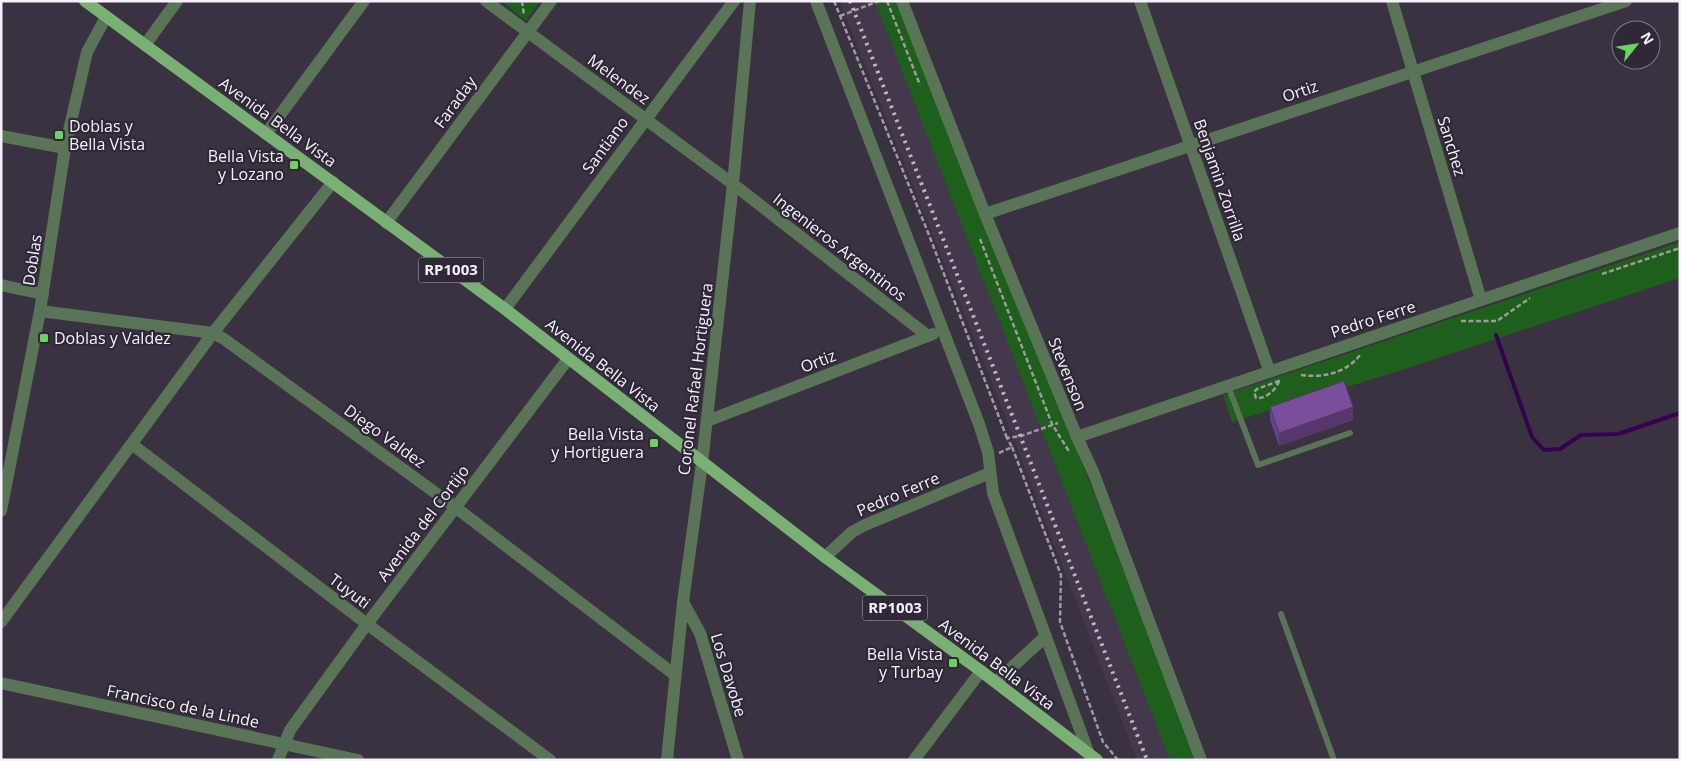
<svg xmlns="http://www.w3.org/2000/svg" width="1681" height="761" font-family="'Open Sans',sans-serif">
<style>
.built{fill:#43384c}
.green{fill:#1d5f1b}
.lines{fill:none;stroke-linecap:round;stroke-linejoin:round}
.stream{stroke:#34034e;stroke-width:4}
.path{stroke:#9f99a4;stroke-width:2.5;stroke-dasharray:5 2.5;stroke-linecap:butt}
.service{stroke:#597457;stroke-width:6}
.minor{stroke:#597457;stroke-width:12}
.tertiary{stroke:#597457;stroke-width:12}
.primary{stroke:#79b174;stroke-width:12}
.rail{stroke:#bdb7c1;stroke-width:4;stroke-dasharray:2.5 5;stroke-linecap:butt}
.wall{fill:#684384}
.shaded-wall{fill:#55376c}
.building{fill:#794e9a;stroke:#55376c}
.poi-dot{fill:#6ad364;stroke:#302836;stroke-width:2}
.labels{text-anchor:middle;stroke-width:4.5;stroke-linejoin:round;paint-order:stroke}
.shield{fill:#302836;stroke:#bab4be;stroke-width:1}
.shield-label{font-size:15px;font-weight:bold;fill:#f5f0f9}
.street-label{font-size:16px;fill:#f5f0f9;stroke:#302836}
.poi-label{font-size:16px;fill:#f5f0f9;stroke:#302836;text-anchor:end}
</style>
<rect width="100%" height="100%" fill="#3a3240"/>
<path class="built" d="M839,1H896L1202,760H1137L998,398Z"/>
<g class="green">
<path d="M501,1H540L526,21Z"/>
<path d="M875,1H898L1071,434L1197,760H1170Z"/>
<path d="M1680,242V278L1402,370L1232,422L1223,395Z"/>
</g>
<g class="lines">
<path class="stream" d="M1496,335L1532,437L1544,450L1560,449L1581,435L1618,434L1680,413"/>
<g class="path">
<path d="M522,1L524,15"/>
<path d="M834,1L929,235L1007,438"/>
<path d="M887,1L920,85"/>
<path d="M840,16L879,1"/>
<path d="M980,239L1052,424L1070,453"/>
<path d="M1602,274L1680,248"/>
<path d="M1461,321H1497L1530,298"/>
<path d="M1301,375C1323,378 1346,373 1360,355"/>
<path d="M1279,381C1276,390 1266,399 1256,398L1254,392L1257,389Z"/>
<path d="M1012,447L1061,575L1060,622L1103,742L1118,760"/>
<path d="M999,453L1012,447L1007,438L1021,436L1058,423"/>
</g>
<g class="service">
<path d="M1228,386L1258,465L1350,433"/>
<path d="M1281,614L1334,760"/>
</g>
<g class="minor">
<path d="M486,1L733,184L928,336"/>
<path d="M816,1L979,424L988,452L993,493L1090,757"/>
<path d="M902,1L985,214L1077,437"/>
<path d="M1140,1L1269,370"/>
<path d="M145,45L177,1"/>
<path d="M266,134L364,1"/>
<path d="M1,136L65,148"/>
<path d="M985,214L1626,1"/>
<path d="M386,223L551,1"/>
<path d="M1,285L43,294"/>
<path d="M1481,300L1680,233"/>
<path d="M505,309L734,1"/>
<path d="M40,311L213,333L224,339L455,507L675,675"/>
<path d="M707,421L933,334"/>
<path d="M133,445L367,624L550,760"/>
<path d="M825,557L852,532L865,525L990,473"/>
<path d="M683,602L700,633L738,760"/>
<path d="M1,622L213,333L333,182"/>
<path d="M996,682L1046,636"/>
<path d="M1,683L358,760"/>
<path d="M278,760L290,730L367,624L568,359"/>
<path d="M667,760L683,602L702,463L733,184L750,1"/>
<path d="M914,760L981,671"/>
</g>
<g class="tertiary">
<path d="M1,511L40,311L65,148L87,52L106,17"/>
<path d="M1201,760L1094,474L1077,437L1481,300L1392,1"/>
</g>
<path class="primary" d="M85,1L505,309L825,557L981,671L1097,760"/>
<path class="rail" d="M850,1L1147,760"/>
</g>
<path class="wall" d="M1270,407L1353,420L1279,446L1270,420Z"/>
<path class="shaded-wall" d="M1353,407V420L1279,446V433Z"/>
<path class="building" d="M1344,381L1353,407L1279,433L1270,407Z"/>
<g class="poi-dot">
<rect x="54" y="130" width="10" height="10" rx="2.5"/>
<rect x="289" y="160" width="10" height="10" rx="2.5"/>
<rect x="39" y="333" width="10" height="10" rx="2.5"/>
<rect x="649" y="438" width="10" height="10" rx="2.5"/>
<rect x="948" y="658" width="10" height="10" rx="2.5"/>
</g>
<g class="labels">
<g class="shield">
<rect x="418.5" y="257.5" width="65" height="25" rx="4"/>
<rect x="862.5" y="595.5" width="65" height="25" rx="4"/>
</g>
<g class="shield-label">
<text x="451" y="275">RP1003</text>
<text x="895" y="613">RP1003</text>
</g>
<g class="street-label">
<text transform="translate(619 79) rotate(36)" y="6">Melendez</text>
<text transform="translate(1300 91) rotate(-19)" y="6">Ortiz</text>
<text transform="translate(455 102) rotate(-54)" y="6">Faraday</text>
<text transform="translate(278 122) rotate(36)" y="6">Avenida Bella Vista</text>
<text transform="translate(605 145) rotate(-54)" y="6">Santiano</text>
<text transform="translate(1452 146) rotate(73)" y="6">Sanchez</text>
<text transform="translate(1220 180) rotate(71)" y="6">Benjamin Zorrilla</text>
<text transform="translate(840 247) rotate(38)" y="6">Ingenieros Argentinos</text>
<text transform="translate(32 260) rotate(-81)" y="6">Doblas</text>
<text transform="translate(1373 319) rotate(-18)" y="6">Pedro Ferre</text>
<text transform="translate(818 361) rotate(-21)" y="6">Ortiz</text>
<text transform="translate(603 365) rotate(38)" y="6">Avenida Bella Vista</text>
<text transform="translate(1068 374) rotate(68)" y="6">Stevenson</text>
<text transform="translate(695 379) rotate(-83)" y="6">Coronel Rafael Hortiguera</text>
<text transform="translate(385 436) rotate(36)" y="6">Diego Valdez</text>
<text transform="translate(898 494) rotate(-23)" y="6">Pedro Ferre</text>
<text transform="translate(423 523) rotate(-53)" y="6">Avenida del Cortijo</text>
<text transform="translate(350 591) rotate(37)" y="6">Tuyuti</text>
<text transform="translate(997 664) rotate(37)" y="6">Avenida Bella Vista</text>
<text transform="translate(729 675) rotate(73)" y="6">Los Davobe</text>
<text transform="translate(183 706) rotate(12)" y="6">Francisco de la Linde</text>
</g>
<g class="poi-label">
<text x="69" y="132" text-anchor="start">Doblas y<tspan x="69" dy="18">Bella Vista</tspan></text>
<text x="284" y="162">Bella Vista<tspan x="284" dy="18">y Lozano</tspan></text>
<text x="54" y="344" text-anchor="start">Doblas y Valdez</text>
<text x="644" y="440">Bella Vista<tspan x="644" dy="18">y Hortiguera</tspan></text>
<text x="943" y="660">Bella Vista<tspan x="943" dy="18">y Turbay</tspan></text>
</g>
</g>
<rect width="1681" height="761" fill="none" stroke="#f5f0f9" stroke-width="5"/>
<g transform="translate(1636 45) rotate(60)"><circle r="24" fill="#302836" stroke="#7f7884"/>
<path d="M0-4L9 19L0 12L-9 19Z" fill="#6ad364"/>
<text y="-8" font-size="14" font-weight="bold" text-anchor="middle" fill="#f5f0f9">N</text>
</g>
</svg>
